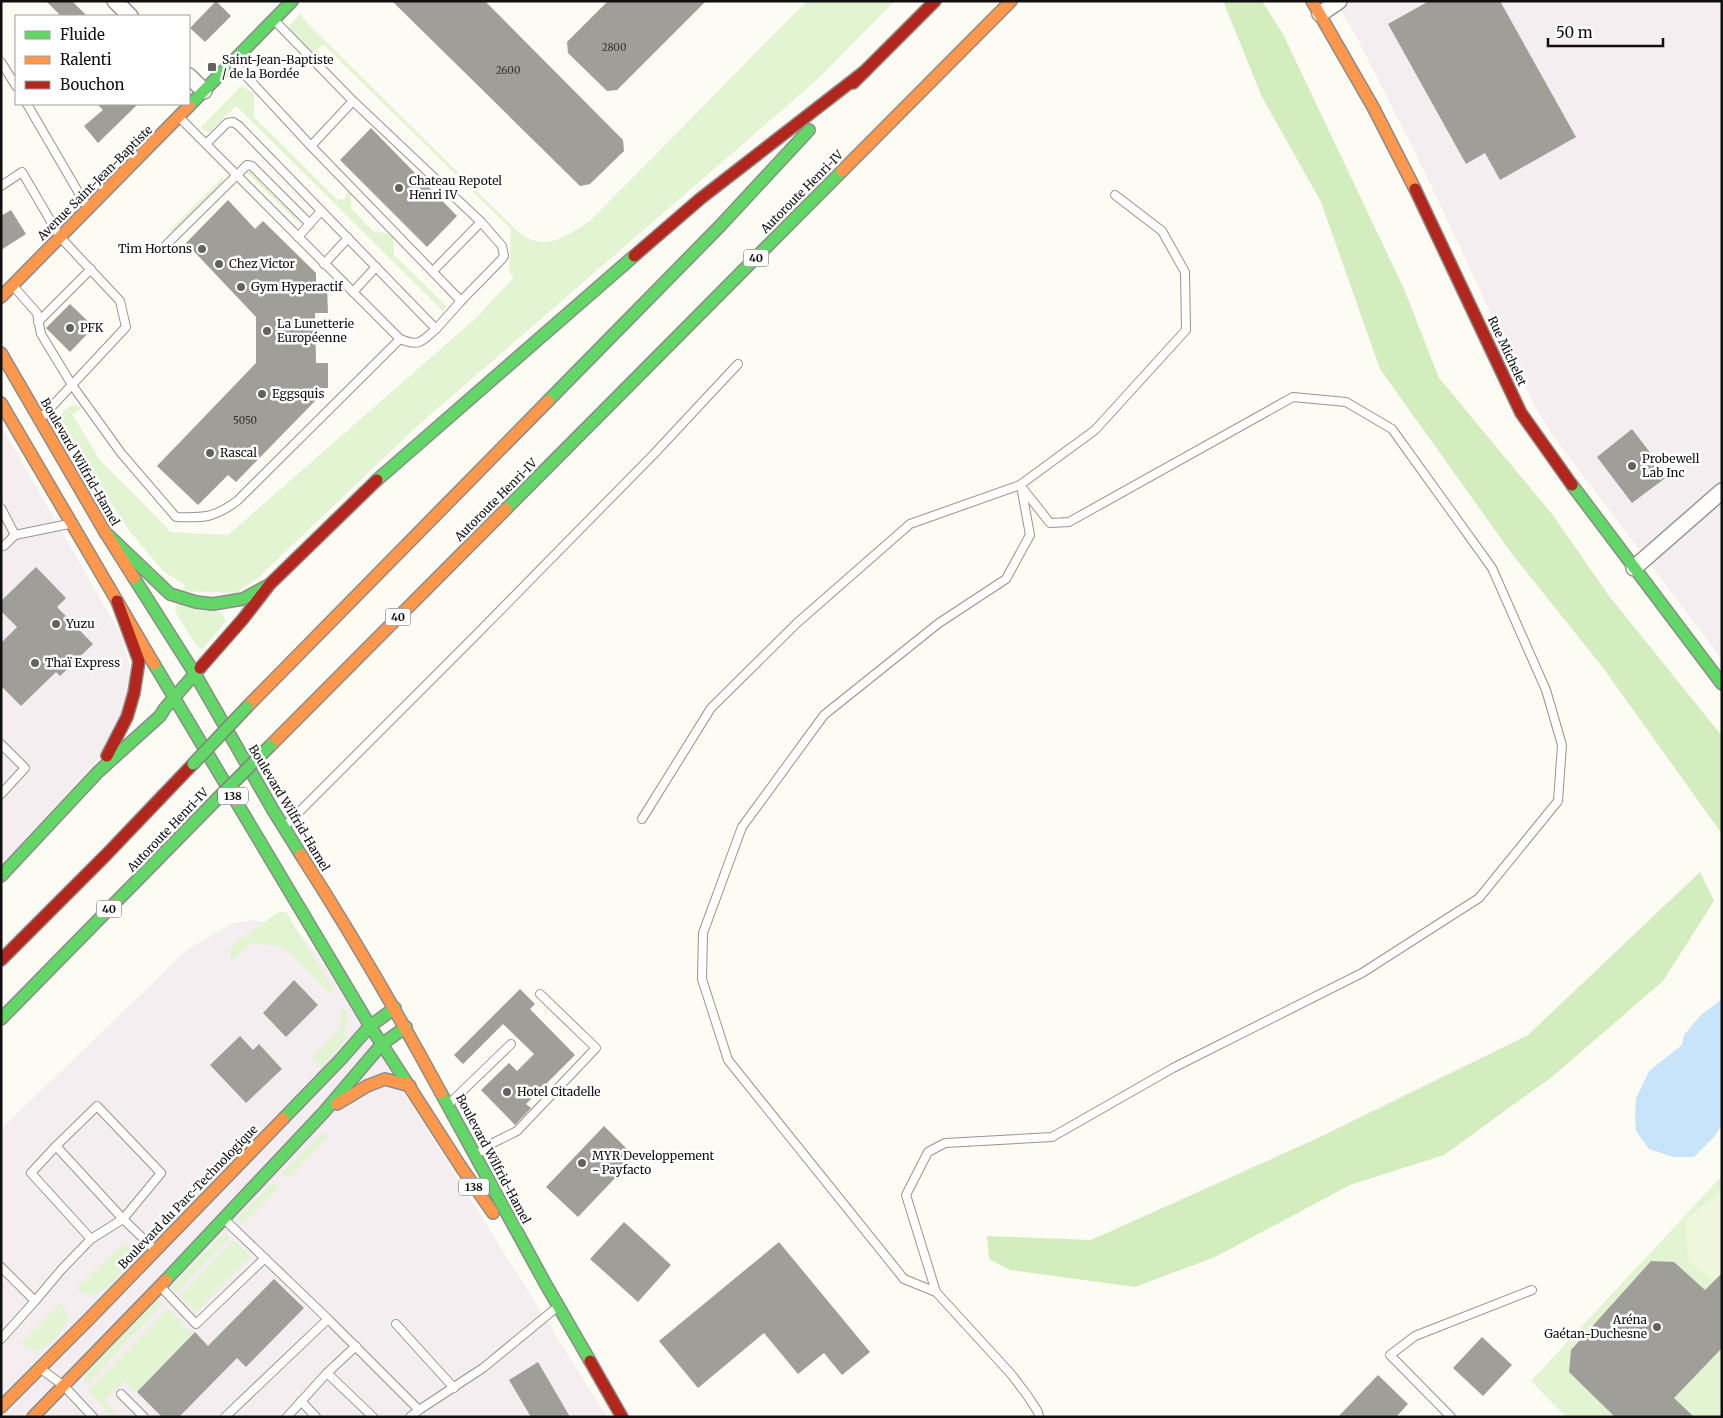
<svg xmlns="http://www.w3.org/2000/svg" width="1723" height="1418" font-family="Merriweather,serif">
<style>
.industrial{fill:#f4eef1}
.green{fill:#e3f4d2}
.forest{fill:#d3edbf}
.pitch{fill:#eef7dc}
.water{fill:#c7e4fa}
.building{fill:#a09e99}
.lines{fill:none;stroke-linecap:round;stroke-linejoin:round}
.lane-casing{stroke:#969592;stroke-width:10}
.street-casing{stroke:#969592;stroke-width:18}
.fast-casing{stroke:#8c8c89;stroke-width:14}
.slow-casing{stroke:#8c8c89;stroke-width:14}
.jam-casing{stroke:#8c8c89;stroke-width:14}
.lane{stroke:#fffefd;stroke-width:8}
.street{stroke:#fffefd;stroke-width:15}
.fast{stroke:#63d668;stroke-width:11}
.slow{stroke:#ff974d;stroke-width:11}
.jam{stroke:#b3261e;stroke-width:11}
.fast-bridge-casing{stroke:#83837f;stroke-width:14;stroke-linecap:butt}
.fast-bridge{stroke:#63d668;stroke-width:11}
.poi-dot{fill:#62625f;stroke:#fff;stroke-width:2}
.labels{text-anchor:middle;stroke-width:5;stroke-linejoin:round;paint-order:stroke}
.number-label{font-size:10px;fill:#333332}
.shield{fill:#fff;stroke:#575757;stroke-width:1}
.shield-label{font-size:11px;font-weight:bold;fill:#0f0f0f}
.poi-label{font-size:12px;fill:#0f0f0f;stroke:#fff;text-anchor:start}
.street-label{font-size:12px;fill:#0f0f0f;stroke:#fff}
</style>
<rect width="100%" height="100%" fill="#fcfbf4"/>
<g class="industrial">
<path d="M1335,1H1722V659L1559,444L1536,409L1416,154L1354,32Z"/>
<path d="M1,425L122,637L132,675L116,739L1,866Z"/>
<path d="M252,920L280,924L296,931L315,951L607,1417H1V1129L188,949L231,924Z"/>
</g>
<g class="green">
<path d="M807,1H895L819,78L414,429L258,578L236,593L182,591L185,585L163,571L131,533L101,488L59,418C65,409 69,403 81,407V409L72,414L100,460L171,532L228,535L476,318L514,277L509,272L511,229L323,44L314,54L290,30L289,25L300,14L312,28L502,216C509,223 517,232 526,237C549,251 570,233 590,221Z"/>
<path d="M241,86L254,93V117L337,199L344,200L348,191L351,194V208L373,231L393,235L394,255L446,306L443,311L236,106L209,132H206L201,127Z"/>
<path d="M246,172H252L297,217L299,223Z"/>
<path d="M223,177V183L174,232L169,231Z"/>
<path d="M177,604L221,612L226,621L203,649L197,647L175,611Z"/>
<path d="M279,912H286L334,991L331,993L326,990L283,947L251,943L231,961L230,950L234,943Z"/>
<path d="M343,1007C348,1017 348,1024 344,1035L347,1038L322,1066L313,1059V1057L340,1029L341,1011Z"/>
<path d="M323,1132L327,1136V1138L289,1178L282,1173Z"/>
<path d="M1722,1176V1417H1566L1531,1381Z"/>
<path d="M273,1183L280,1186L243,1224L237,1219Z"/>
<path d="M225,1232L230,1237L176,1293L171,1287Z"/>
<path d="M234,1240L249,1254L250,1257L198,1311H195L180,1296Z"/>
<path d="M123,1244L139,1253C129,1264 104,1296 89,1295C83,1295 80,1291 76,1288Z"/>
<path d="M158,1299L163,1304L84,1387L85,1374Z"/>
<path d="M60,1303C64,1308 67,1312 67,1317C68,1326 48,1348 39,1350C32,1351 27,1346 21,1343Z"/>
<path d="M168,1309L187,1329L195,1332L137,1392H135L124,1381L104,1400L119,1417H113L87,1391Z"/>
</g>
<g class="forest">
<path d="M1223,1H1262L1283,34L1404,289L1439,378L1552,514L1609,596L1722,736V834L1604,669L1512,554L1380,369L1321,202L1262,97Z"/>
<path d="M1700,872L1714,901L1663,981L1553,1076L1444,1155L1350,1185L1215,1257L1135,1287L1010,1270L989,1259L987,1236L1091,1240L1318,1138L1528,1035Z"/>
</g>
<path class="pitch" d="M1722,1190V1288L1688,1261L1686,1219Z"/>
<path class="water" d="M1722,999V1125L1713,1138L1694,1157H1673L1649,1149L1636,1131L1635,1116L1636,1098L1649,1071L1682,1045L1684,1035L1702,1014Z"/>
<g class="building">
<path d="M46,1H72L87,16H61Z"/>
<path d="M216,1L231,16L205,42L190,28Z"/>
<path d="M392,1H485L623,140L624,151L590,184L580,186Z"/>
<path d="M608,1H706L617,90L607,91L568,53L567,42Z"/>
<path d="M1429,1H1500L1576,137L1500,180L1485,153L1466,164L1388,24Z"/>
<path d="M97,104H138L98,143L84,126L103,110Z"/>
<path d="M371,128L457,216L427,247L340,160Z"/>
<path d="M228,200L255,229L263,221L316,273V285L327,286L328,313H315L316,363H328V388H316V400L236,482L228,475L198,505L157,466L256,363V317L186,243Z"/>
<path d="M11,210L26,234L1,250V216Z"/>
<path d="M70,304L94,327L70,352L46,328Z"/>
<path d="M1632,429L1668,476L1632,503L1597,457Z"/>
<path d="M36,567L66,598L57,607L93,644L60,676L56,672L21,706L1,686V643L17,627L1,611V601Z"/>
<path d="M294,980L318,1005L286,1037L263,1013Z"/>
<path d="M520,989L535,1004L530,1009L575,1055L526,1104L531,1108L515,1125L481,1090L509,1063L517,1071L534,1054L503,1024L463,1064L454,1055Z"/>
<path d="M240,1036L253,1050L259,1044L282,1069L246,1103L210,1065Z"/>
<path d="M604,1126L635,1157L578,1217L546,1187Z"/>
<path d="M624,1222L671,1265L638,1302L590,1259Z"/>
<path d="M779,1242L870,1352L842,1375L824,1353L798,1374L764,1333L698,1388L659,1341Z"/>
<path d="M1651,1261L1674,1262L1705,1290L1722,1273V1348L1674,1398L1694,1417H1615L1569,1372L1571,1350Z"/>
<path d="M274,1279L304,1308L246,1367L237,1358L179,1417H162L137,1392L195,1332L208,1346Z"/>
<path d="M1482,1337L1512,1365L1483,1396L1453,1368Z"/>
<path d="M538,1362L570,1417H531L509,1380Z"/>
<path d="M1378,1375L1408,1404L1396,1417H1338Z"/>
</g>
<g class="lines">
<defs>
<g id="lane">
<path d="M1,62L16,86"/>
<path d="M234,63L311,146L461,301L501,260L504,256L502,246L481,222L353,101L275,21"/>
<path d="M27,104L87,207"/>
<path d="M206,144L227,123L233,122L239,126L436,329L461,301"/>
<path d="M311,146L353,101"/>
<path d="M1,186L22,172L60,237L120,301L126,327L41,418"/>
<path d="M298,237L321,211"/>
<path d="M166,245L247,165L252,166L310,224"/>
<path d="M324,264L348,238"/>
<path d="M433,271L481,222"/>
<path d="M14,287L37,313L41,334L72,385L121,453L176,517C204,518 214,518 237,501L400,339L179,117"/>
<path d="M353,292L376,267"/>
<path d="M38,322L91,269"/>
<path d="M400,339C420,347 421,342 436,329"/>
<path d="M1021,486L1030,535L1006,579L939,623L824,715L742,827L703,933L702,979L728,1060L904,1279L936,1292L1011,1374L1027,1395L1038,1412L1039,1417"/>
<path d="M1,508L15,535L69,524"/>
<path d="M4,546L15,535"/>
<path d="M1,744L25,768L1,794"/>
<path d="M642,819L711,708L797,623L910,524L1020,485L1095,430L1186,330L1185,272L1162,231L1115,195"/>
<path d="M286,825L476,635L653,455L738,364"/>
<path d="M450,1103L511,1044"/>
<path d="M56,1146L97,1106L161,1173L123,1219L154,1249"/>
<path d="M477,1154L493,1143L517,1131L596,1048L540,994"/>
<path d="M224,1219L328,1319L225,1417"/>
<path d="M1,1267L35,1301L62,1269L91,1239L123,1219L56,1146L31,1173L91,1239"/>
<path d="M161,1287L196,1324L265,1258"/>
<path d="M936,1292L906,1195L928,1152L945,1143L1052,1137L1173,1068L1362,973L1479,898L1558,801L1562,745L1546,690L1492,568L1392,429L1346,402L1293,397L1069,522L1050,523L1020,485"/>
<path d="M328,1319L419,1410L410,1417"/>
<path d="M396,1324L454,1388"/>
<path d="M1,1339L35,1301"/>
<path d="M356,1346L327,1373L373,1417"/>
<path d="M41,1369L64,1386L93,1417"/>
<path d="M121,1394L144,1417"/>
<path d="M301,1401L316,1417"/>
<path d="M419,1410L483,1368L556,1308"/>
<path d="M287,1417L327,1373"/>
<path d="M1451,1417L1390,1355L1415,1336L1532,1290"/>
</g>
<g id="street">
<path d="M115,1L130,16"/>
<path d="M1320,14L1339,1"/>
<path d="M189,76L204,91"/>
<path d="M1634,568L1722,491"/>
</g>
<g id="fast">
<path d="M189,106L292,1"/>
<path d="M548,401L720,226L809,130"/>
<path d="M377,480L634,256"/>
<path d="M1572,485L1722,684"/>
<path d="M506,509L842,171"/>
<path d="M105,532L170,594L196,602L213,604L243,599L267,586"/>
<path d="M134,578L195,674L273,810L301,855"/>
<path d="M154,664L370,1026L407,1083"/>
<path d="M1,876L98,772L160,716L165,708L200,668"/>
<path d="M1,1019L217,799"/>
<path d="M441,1093L545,1283L590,1361"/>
<path d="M283,1119L341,1059L370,1026L395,1008"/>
<path d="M166,1280L324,1112L382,1044L406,1027"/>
</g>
<g id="slow">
<path d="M1312,1L1373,107L1415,189"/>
<path d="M842,171L1011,1"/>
<path d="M1,297L189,106"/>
<path d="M1,353L105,532L134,578"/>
<path d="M1,403L154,664"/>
<path d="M247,707L548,401"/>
<path d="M270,746L506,509"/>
<path d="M301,855C351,933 397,1012 441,1093"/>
<path d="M407,1083L461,1167L493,1213"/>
<path d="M337,1104L367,1086L385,1079L410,1086"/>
<path d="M1,1407L90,1318L283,1119"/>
<path d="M33,1417L166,1280"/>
</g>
<g id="jam">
<path d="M853,83L935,1"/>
<path d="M1415,189L1521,413L1572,485"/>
<path d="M634,256L700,199L865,71"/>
<path d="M200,668L243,619L270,584L377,480"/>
<path d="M107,756L127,717L134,693L139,661L117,601"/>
<path d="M1,960L106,855L193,764"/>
<path d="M590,1361L622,1417"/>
</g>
</defs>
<use href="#lane" class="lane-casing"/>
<use href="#street" class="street-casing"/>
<use href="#fast" class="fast-casing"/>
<use href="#slow" class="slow-casing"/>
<use href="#jam" class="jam-casing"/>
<use href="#lane" class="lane"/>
<use href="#street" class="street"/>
<use href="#fast" class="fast"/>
<use href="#slow" class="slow"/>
<use href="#jam" class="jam"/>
<defs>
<g id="fast-bridge">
<path d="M193,764L247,707"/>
<path d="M217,799L270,746"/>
</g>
</defs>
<use href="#fast-bridge" class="fast-bridge-casing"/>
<use href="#fast-bridge" class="fast-bridge"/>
</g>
<g class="poi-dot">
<rect x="207" y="62" width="10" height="10" rx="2.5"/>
<circle cx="399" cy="188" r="5"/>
<circle cx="202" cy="249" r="5"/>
<circle cx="219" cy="264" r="5"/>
<circle cx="241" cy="287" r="5"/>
<circle cx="70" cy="328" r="5"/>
<circle cx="267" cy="331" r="5"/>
<circle cx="262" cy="394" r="5"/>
<circle cx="210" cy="453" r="5"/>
<circle cx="1632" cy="466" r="5"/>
<circle cx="56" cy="624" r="5"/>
<circle cx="35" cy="663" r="5"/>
<circle cx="507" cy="1092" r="5"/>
<circle cx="582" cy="1163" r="5"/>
<circle cx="1657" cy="1327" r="5"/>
</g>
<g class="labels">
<g class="number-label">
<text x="614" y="51">2800</text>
<text x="508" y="74">2600</text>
<text x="245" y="424">5050</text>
</g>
<g class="shield">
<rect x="743.5" y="249.5" width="25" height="17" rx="4"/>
<rect x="385.5" y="608.5" width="25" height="17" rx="4"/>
<rect x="218" y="787.5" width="30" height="17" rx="4"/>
<rect x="96.5" y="900.5" width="25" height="17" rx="4"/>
<rect x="459" y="1178.5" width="30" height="17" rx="4"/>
</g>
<g class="shield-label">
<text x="756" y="262">40</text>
<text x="398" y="621">40</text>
<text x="233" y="800">138</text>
<text x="109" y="913">40</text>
<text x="474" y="1191">138</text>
</g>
<g class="poi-label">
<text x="222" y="64">Saint-Jean-Baptiste<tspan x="222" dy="14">/ de la Bordée</tspan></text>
<text x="409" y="185">Chateau Repotel<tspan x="409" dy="14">Henri IV</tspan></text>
<text x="192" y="253" text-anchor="end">Tim Hortons</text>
<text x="229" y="268">Chez Victor</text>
<text x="251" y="291">Gym Hyperactif</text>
<text x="277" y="328">La Lunetterie<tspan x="277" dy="14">Européenne</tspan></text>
<text x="80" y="332">PFK</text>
<text x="272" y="398">Eggsquis</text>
<text x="220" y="457">Rascal</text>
<text x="1642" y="463">Probewell<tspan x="1642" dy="14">Lab Inc</tspan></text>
<text x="66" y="628">Yuzu</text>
<text x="45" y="667">Thaï Express</text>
<text x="517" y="1096">Hotel Citadelle</text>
<text x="592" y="1160">MYR Developpement<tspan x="592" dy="14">- Payfacto</tspan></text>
<text x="1647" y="1324" text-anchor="end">Aréna<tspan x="1647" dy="14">Gaétan-Duchesne</tspan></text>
</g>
<g class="street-label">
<text transform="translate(95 183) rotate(-45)" y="4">Avenue Saint-Jean-Baptiste</text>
<text transform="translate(802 192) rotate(-45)" y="4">Autoroute Henri-IV</text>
<text transform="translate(1507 351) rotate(65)" y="4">Rue Michelet</text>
<text transform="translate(80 462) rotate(60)" y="4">Boulevard Wilfrid-Hamel</text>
<text transform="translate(496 500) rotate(-45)" y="4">Autoroute Henri-IV</text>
<text transform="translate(289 808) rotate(59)" y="4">Boulevard Wilfrid-Hamel</text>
<text transform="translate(168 830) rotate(-46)" y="4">Autoroute Henri-IV</text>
<text transform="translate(493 1159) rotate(62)" y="4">Boulevard Wilfrid-Hamel</text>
<text transform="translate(188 1197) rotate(-46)" y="4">Boulevard du Parc-Technologique</text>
</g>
</g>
<rect width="1723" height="1418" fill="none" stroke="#0f0f0f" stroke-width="5"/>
<rect x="15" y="15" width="175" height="90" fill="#ffffff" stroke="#9f9f9f"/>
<rect x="25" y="31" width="25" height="8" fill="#63d668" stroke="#9f9f9f"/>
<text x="60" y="40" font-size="15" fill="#0f0f0f">Fluide</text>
<rect x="25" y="56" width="25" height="8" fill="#ff974d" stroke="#9f9f9f"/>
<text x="60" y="65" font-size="15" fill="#0f0f0f">Ralenti</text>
<rect x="25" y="81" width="25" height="8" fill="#b3261e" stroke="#9f9f9f"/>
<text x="60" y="90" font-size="15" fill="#0f0f0f">Bouchon</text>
<path d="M1548 38v8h115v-8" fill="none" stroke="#0f0f0f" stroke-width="2.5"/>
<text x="1556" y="38" font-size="15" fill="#0f0f0f" stroke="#ffffff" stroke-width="4" paint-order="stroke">50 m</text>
</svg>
